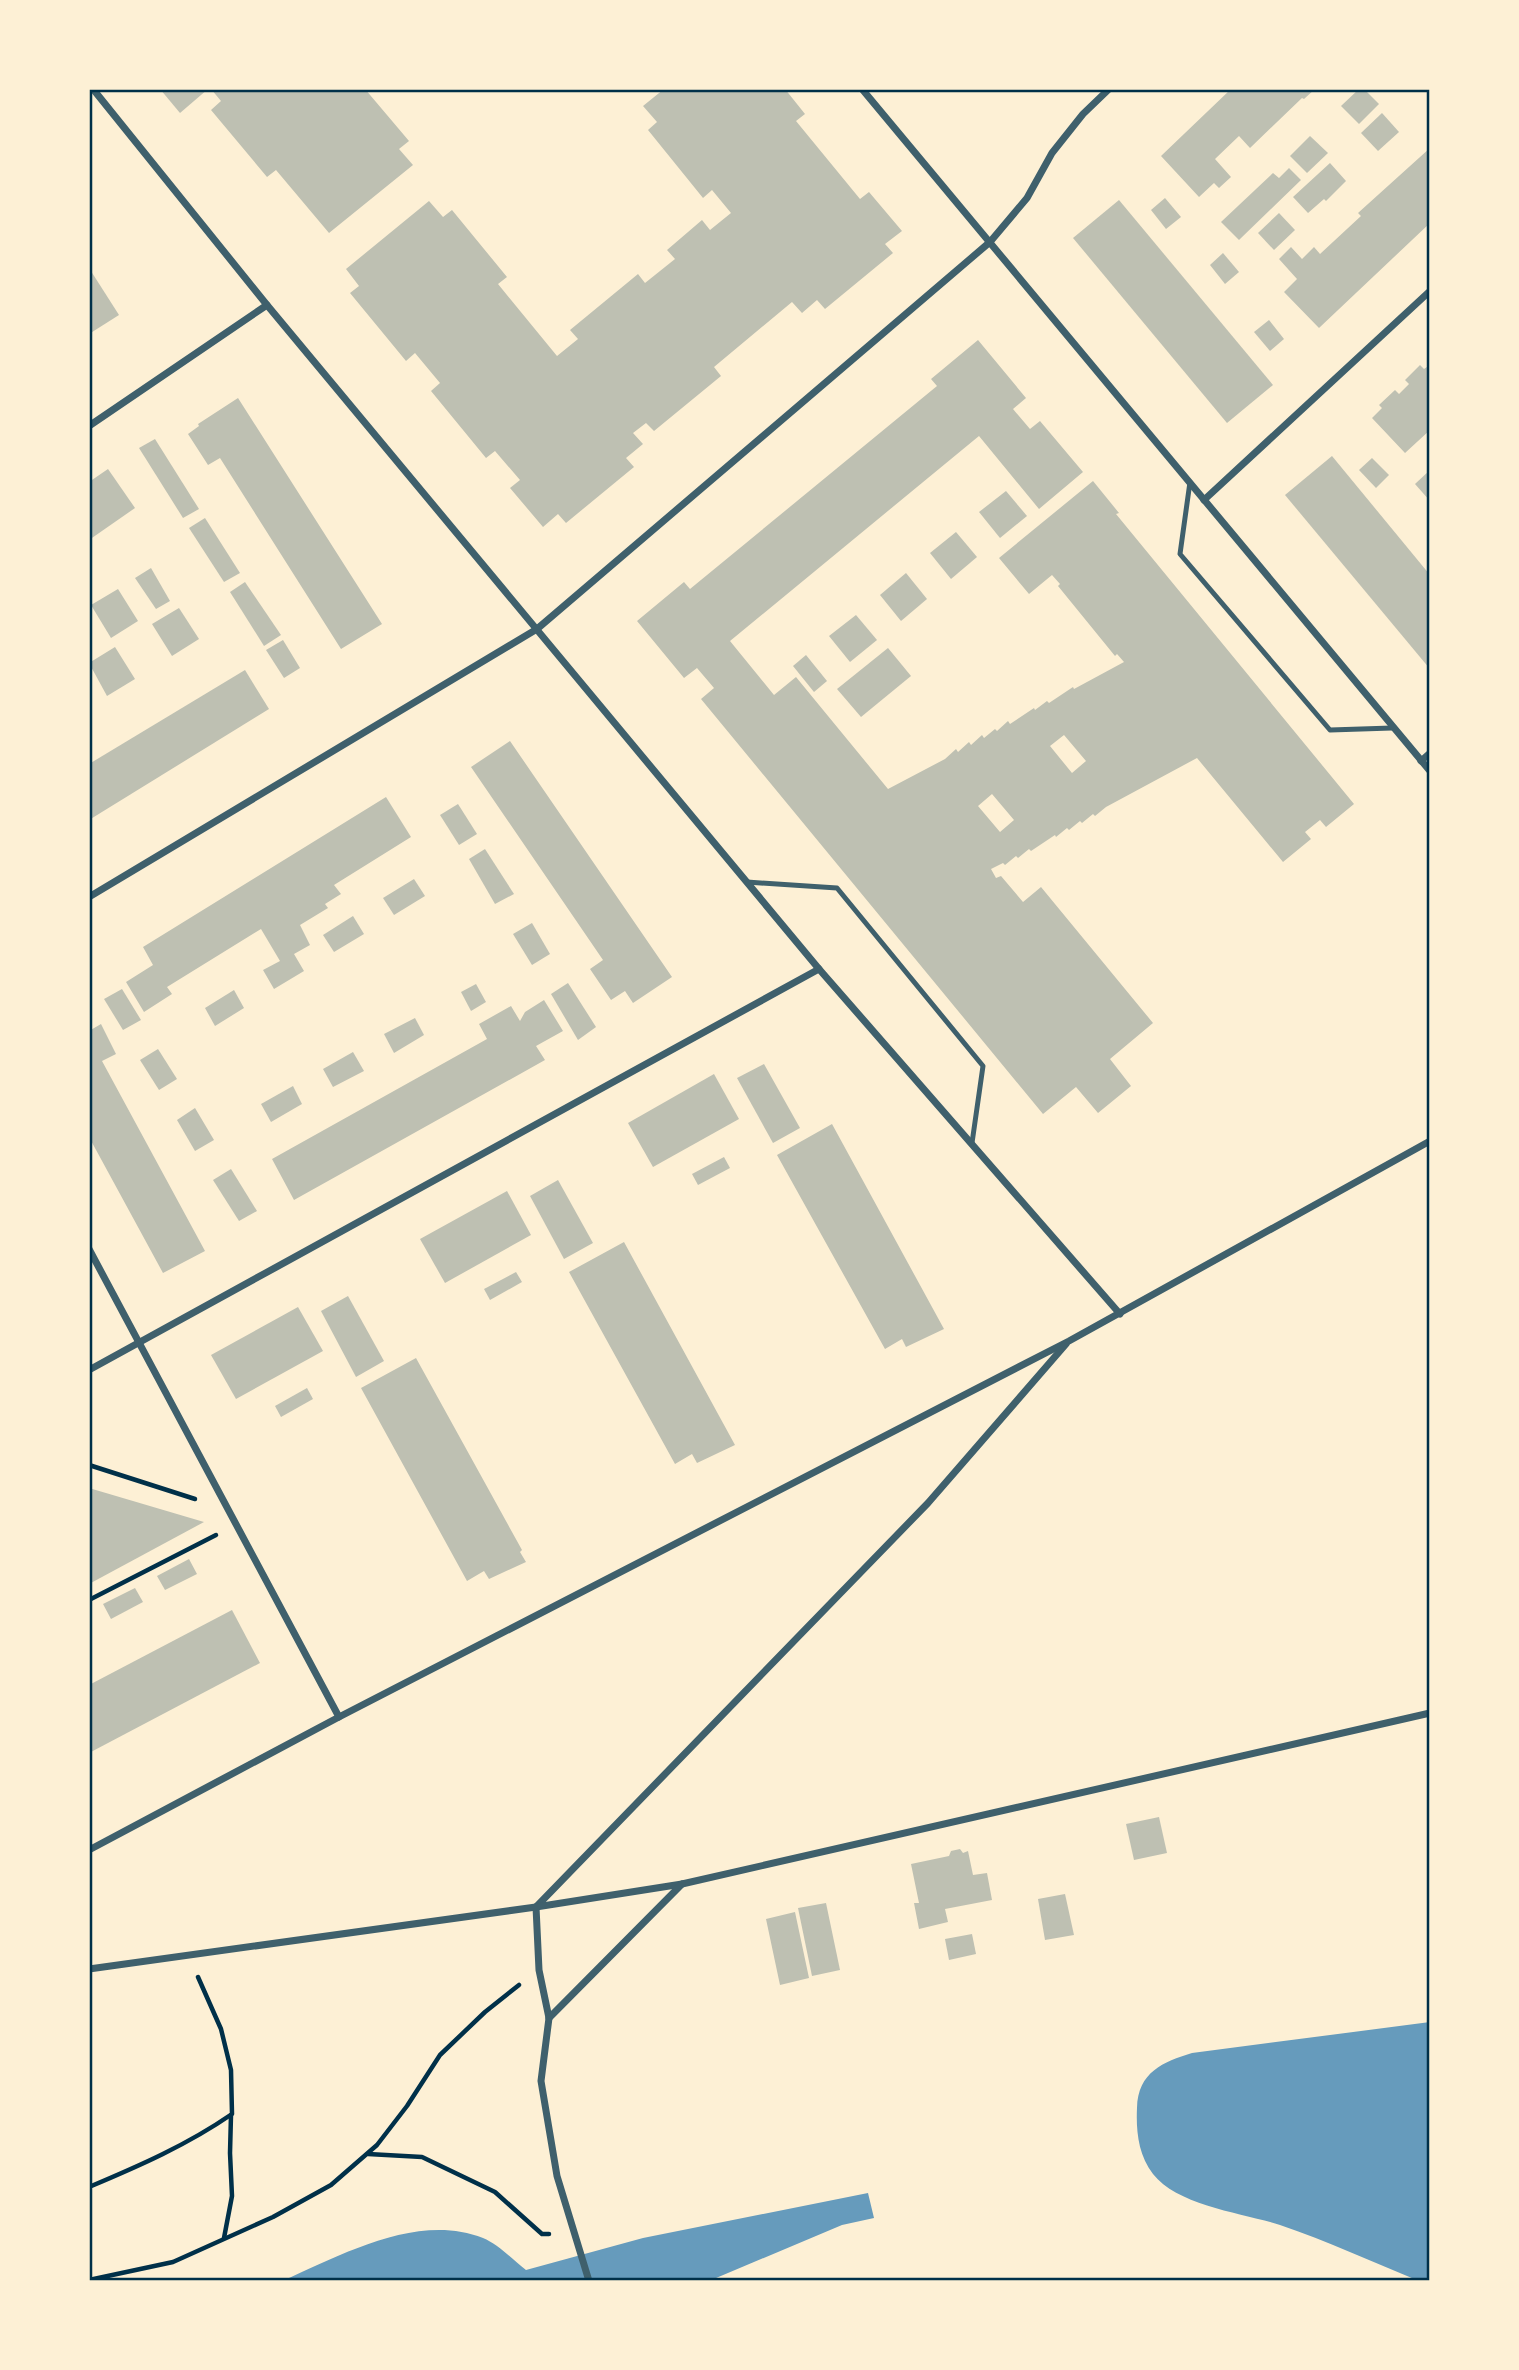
<svg xmlns="http://www.w3.org/2000/svg" width="1519" height="2370" font-family="'Public Sans',sans-serif">
<style>
.water{fill:#669bbc}
.building{fill:#bec0b2;fill-rule:evenodd}
.lines{fill:none;stroke-linecap:round;stroke-linejoin:round}
.path{stroke:#003049;stroke-width:4.5}
.service{stroke:#3f606c;stroke-width:5}
.minor{stroke:#3f606c;stroke-width:7}
.neatline{fill:none;stroke:#003049;stroke-width:2.5}
</style>
<rect width="100%" height="100%" fill="#fdf0d5"/>
<g class="water">
<path d="M1430,2022V2281H1419C1373,2262 1327,2241 1280,2225C1243,2213 1178,2206 1153,2174C1138,2155 1136,2130 1137,2108C1138,2072 1163,2062 1192,2053Z"/>
<path d="M868,2193L874,2218L842,2225L709,2281H282C341,2255 418,2212 483,2238C498,2244 513,2260 526,2270L643,2238Z"/>
</g>
<g class="building">
<path d="M160,89H208L180,113Z"/>
<path d="M211,89H365L409,141L399,149L413,165L329,233L276,170L267,177L211,110L221,101Z"/>
<path d="M664,89H785L805,114L796,121L860,199L869,192L902,231L885,244L893,253L825,309L817,300L802,313L792,302L714,367L721,376L654,431L646,423L633,433L643,444L626,458L634,467L566,523L558,514L543,527L510,488L520,480L495,451L486,458L431,391L440,383L415,353L406,361L350,293L359,286L346,269L429,201L443,217L452,210L507,277L498,284L557,356L578,339L570,330L638,274L645,283L675,259L667,250L702,220L710,230L731,213L712,190L703,198L648,130L657,122L643,106Z"/>
<path d="M1231,89H1315L1304,99L1302,98L1250,148L1239,136L1215,159L1231,177L1219,188L1214,183L1199,197L1161,156Z"/>
<path d="M1359,89H1364L1379,104L1359,124L1341,106Z"/>
<path d="M1382,113L1399,132L1378,151L1361,133Z"/>
<path d="M1310,136L1328,153L1307,173L1290,156Z"/>
<path d="M1430,148V223L1319,328L1284,292L1297,279L1279,259L1291,247L1302,259L1314,247L1320,254L1361,216L1358,213Z"/>
<path d="M1330,163L1346,181L1326,201L1324,199L1308,213L1293,197Z"/>
<path d="M1289,168L1301,180L1239,240L1221,222L1273,173L1279,178Z"/>
<path d="M1165,198L1181,217L1166,229L1151,210Z"/>
<path d="M1119,200L1273,385L1227,423L1073,238Z"/>
<path d="M1279,213L1295,230L1274,250L1258,233Z"/>
<path d="M1223,253L1239,272L1225,284L1210,265Z"/>
<path d="M89,268L119,315L89,334Z"/>
<path d="M1269,320L1284,339L1270,351L1254,332Z"/>
<path d="M978,340L1026,398L1013,409L1030,429L1040,421L1083,472L1039,509L979,436L730,641L774,695L796,677L888,789L945,759L956,749L958,752L969,742L971,745L982,735L984,738L995,729L997,731L1008,721L1010,724L1034,708L1035,710L1047,701L1049,703L1073,687L1074,689L1124,662L1117,654L1115,656L1058,586L1060,584L1052,575L1029,594L999,558L1093,481L1119,513L1116,514L1354,804L1326,827L1320,820L1305,832L1311,839L1283,862L1197,758L1106,807L1095,816L1093,814L1082,823L1080,821L1069,830L1067,828L1056,837L1055,835L1031,851L1029,849L1018,858L1016,856L1005,865L1003,863L991,869L996,878L1001,876L1023,902L1041,887L1153,1023L1110,1059L1131,1086L1098,1113L1076,1087L1043,1114L701,699L714,688L697,668L684,678L637,621L684,582L690,589L937,386L931,379ZM1064,735L1086,761L1072,773L1050,746ZM992,794L1014,820L1000,832L978,806Z"/>
<path d="M1420,365L1424,369L1430,365V430L1405,453L1372,418L1382,408L1379,405L1395,390L1399,394L1409,384L1405,380Z"/>
<path d="M238,398L382,624L341,649L220,458L208,465L188,434L199,426L198,424Z"/>
<path d="M155,439L199,509L183,518L139,448Z"/>
<path d="M1332,456L1430,575V669L1285,495Z"/>
<path d="M1372,458L1389,475L1376,488L1359,470Z"/>
<path d="M108,469L135,508L89,540V482Z"/>
<path d="M1430,470V501L1415,484Z"/>
<path d="M1006,491L1027,516L1000,538L979,512Z"/>
<path d="M205,518L240,573L224,582L189,528Z"/>
<path d="M956,532L977,557L951,579L930,553Z"/>
<path d="M151,568L170,601L156,609L135,578Z"/>
<path d="M906,573L927,599L901,621L880,595Z"/>
<path d="M245,582L281,635L264,646L230,592Z"/>
<path d="M118,589L138,621L111,638L91,605Z"/>
<path d="M179,608L199,639L172,656L152,624Z"/>
<path d="M856,615L877,640L850,662L829,636Z"/>
<path d="M283,640L300,668L284,678L266,650Z"/>
<path d="M115,647L135,679L107,696L89,663Z"/>
<path d="M888,648L911,676L861,717L837,689Z"/>
<path d="M806,655L827,681L814,692L793,666Z"/>
<path d="M245,670L269,709L89,820V764Z"/>
<path d="M510,741L672,977L633,1003L625,991L611,1000L590,969L603,960L471,767Z"/>
<path d="M386,797L411,837L334,885L341,894L325,904L328,908L300,925L310,945L294,954L304,971L274,989L263,970L280,961L261,929L167,987L172,994L144,1012L126,982L153,965L143,947Z"/>
<path d="M458,804L477,834L459,845L440,815Z"/>
<path d="M485,849L514,894L495,904L469,859Z"/>
<path d="M414,879L425,896L394,915L383,898Z"/>
<path d="M353,916L364,934L334,952L323,935Z"/>
<path d="M532,923L550,954L532,965L513,934Z"/>
<path d="M568,983L596,1027L578,1040L551,994Z"/>
<path d="M476,984L486,1002L471,1011L461,992Z"/>
<path d="M122,989L141,1020L123,1030L104,999Z"/>
<path d="M234,990L244,1008L215,1026L205,1008Z"/>
<path d="M544,1000L563,1031L536,1046L545,1060L294,1200L272,1159L487,1039L479,1024L511,1006L520,1021L525,1012Z"/>
<path d="M415,1018L424,1035L394,1053L384,1034Z"/>
<path d="M101,1024L116,1054L102,1061L205,1251L163,1273L89,1137V1031Z"/>
<path d="M158,1049L177,1079L159,1090L140,1060Z"/>
<path d="M353,1052L364,1071L333,1087L323,1069Z"/>
<path d="M764,1064L800,1128L773,1143L737,1078Z"/>
<path d="M714,1074L739,1119L653,1167L628,1123Z"/>
<path d="M293,1086L302,1104L271,1122L261,1104Z"/>
<path d="M195,1108L214,1140L195,1151L177,1120Z"/>
<path d="M832,1124L944,1329L906,1347L902,1339L885,1349L777,1155Z"/>
<path d="M724,1157L730,1168L698,1185L692,1174Z"/>
<path d="M231,1169L257,1211L239,1221L213,1180Z"/>
<path d="M558,1180L593,1243L564,1259L530,1196Z"/>
<path d="M507,1191L531,1235L445,1283L420,1239Z"/>
<path d="M624,1242L735,1445L697,1463L692,1454L675,1464L569,1272Z"/>
<path d="M516,1272L522,1282L490,1300L484,1289Z"/>
<path d="M348,1296L384,1361L356,1377L321,1311Z"/>
<path d="M298,1307L323,1351L236,1399L211,1355Z"/>
<path d="M416,1358L522,1550L520,1552L526,1562L489,1579L484,1571L467,1581L361,1388Z"/>
<path d="M307,1388L313,1399L281,1417L275,1406Z"/>
<path d="M89,1488L204,1522L89,1584Z"/>
<path d="M189,1559L197,1574L165,1590L157,1576Z"/>
<path d="M135,1588L143,1602L111,1619L103,1604Z"/>
<path d="M232,1610L260,1663L89,1753V1685Z"/>
<path d="M1159,1817L1167,1853L1134,1860L1126,1824Z"/>
<path d="M960,1849L963,1853L968,1851L973,1875L987,1873L992,1900L945,1909L948,1922L919,1929L914,1903H919L911,1864L949,1856L951,1851Z"/>
<path d="M1065,1894L1074,1935L1045,1940L1038,1899Z"/>
<path d="M826,1903L840,1970L812,1976L798,1908Z"/>
<path d="M795,1912L809,1978L780,1985L766,1919Z"/>
<path d="M972,1934L976,1954L949,1960L945,1939Z"/>
</g>
<g class="lines">
<g class="path">
<path d="M89,1465L195,1499"/>
<path d="M89,1600L216,1535"/>
<path d="M368,2154L422,2157L495,2192L542,2234H549"/>
<path d="M89,2187C139,2166 187,2145 232,2114L231,2070L221,2029L198,1977"/>
<path d="M224,2238L232,2196L230,2153L231,2115"/>
<path d="M89,2280L173,2262L273,2217L331,2185L377,2145L407,2106L440,2055L485,2012L519,1985"/>
</g>
<g class="service">
<path d="M1190,482L1180,554L1330,730L1392,728"/>
<path d="M747,882L837,888L983,1066L972,1143"/>
</g>
<g class="minor">
<path d="M93,89L267,305L819,969L1120,1314"/>
<path d="M862,89L1430,771"/>
<path d="M89,426L267,305"/>
<path d="M1204,500L1430,291"/>
<path d="M1421,761L1430,753"/>
<path d="M89,897L537,629L990,242L1027,198L1052,153L1083,114L1109,89"/>
<path d="M89,1249L339,1717"/>
<path d="M89,1370L819,969"/>
<path d="M89,1850L339,1717L1069,1341L1430,1141"/>
<path d="M537,1906L928,1503L1066,1344"/>
<path d="M536,1907L539,1970L549,2018L541,2081L557,2176L589,2281"/>
<path d="M89,1969L536,1907L682,1884L1430,1713"/>
<path d="M549,2018L682,1884"/>
</g>
</g>
<rect width="1519" height="2370" fill="none" stroke="#fdf0d5" stroke-width="182"/>
<rect x="91" y="91" width="1337" height="2188" class="neatline"/>
</svg>
